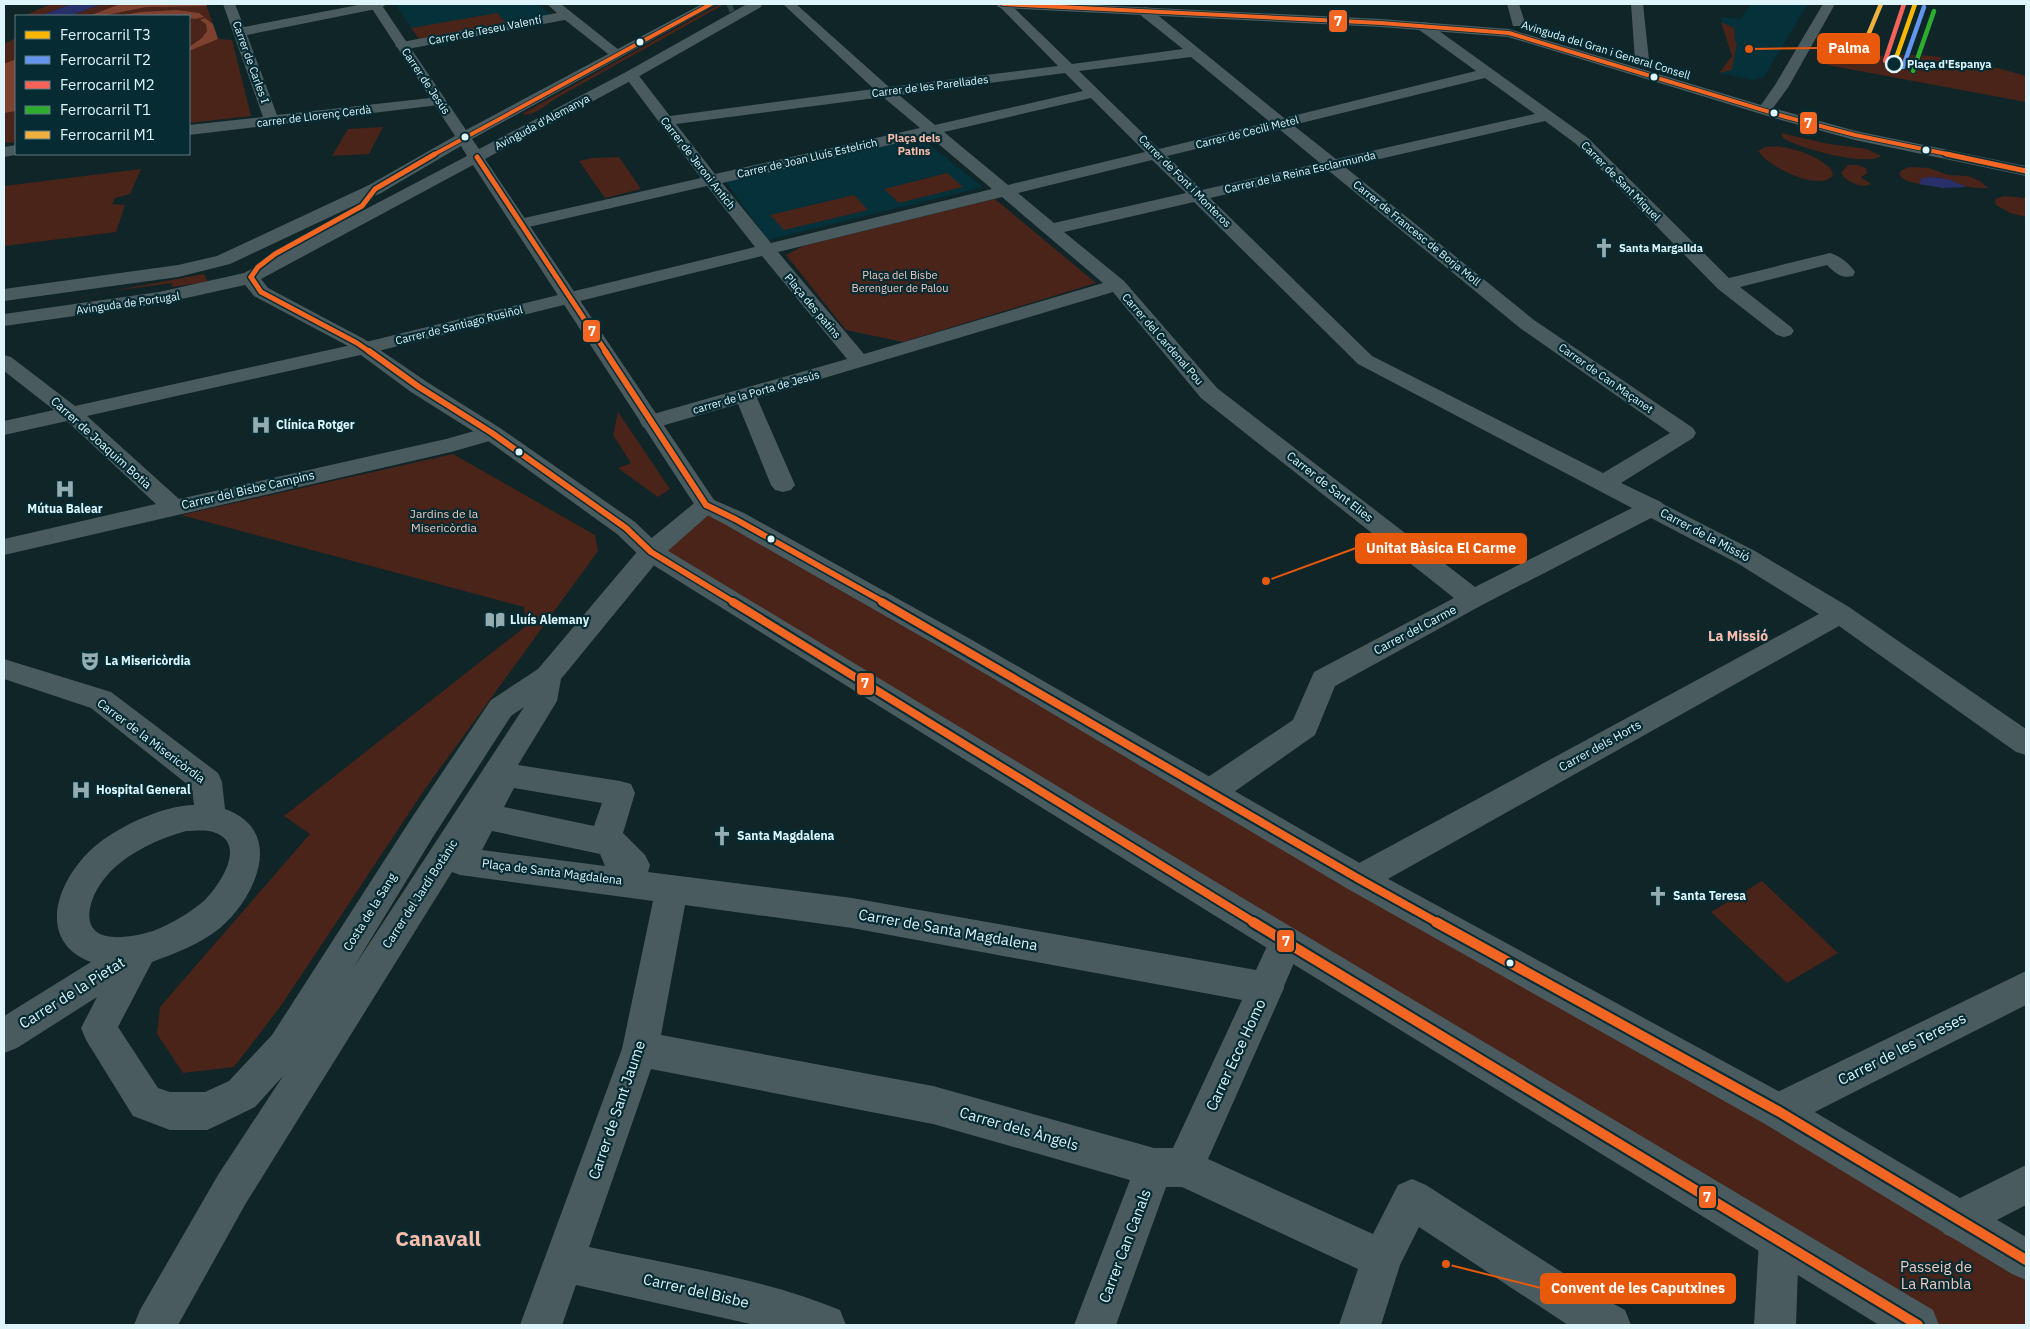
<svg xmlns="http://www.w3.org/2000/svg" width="2030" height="1329" font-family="'IBM Plex Sans',sans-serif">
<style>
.built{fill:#04313a}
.green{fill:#4a2319}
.forest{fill:#7e4130}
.water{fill:#293069}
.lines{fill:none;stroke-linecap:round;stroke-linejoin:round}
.secondary-tunnel{stroke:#2f4448;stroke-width:14;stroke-dasharray:14 7;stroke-linecap:butt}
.street{fill:#4a5b5f;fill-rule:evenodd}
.secondary{fill:#4a5b5f;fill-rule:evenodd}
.bus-1-far4-casing{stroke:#062b33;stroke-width:5.5}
.bus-1-far3-casing{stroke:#062b33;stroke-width:8}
.bus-1-far2-casing{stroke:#062b33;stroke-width:9}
.bus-1-far1-casing{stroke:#062b33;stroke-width:12}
.bus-1-casing{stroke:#062b33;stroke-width:14}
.bus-1-far4{stroke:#f26522;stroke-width:4}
.bus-1-far3{stroke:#f26522;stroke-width:5}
.bus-1-far2{stroke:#f26522;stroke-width:6}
.bus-1-far1{stroke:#f26522;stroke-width:8}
.bus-1{stroke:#f26522;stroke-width:10}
.rail-1-casing{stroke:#062b33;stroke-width:6}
.rail-2-casing{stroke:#062b33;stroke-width:6}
.rail-3-casing{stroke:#062b33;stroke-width:6}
.rail-4-casing{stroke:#062b33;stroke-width:6}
.rail-5-casing{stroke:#062b33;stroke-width:6}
.rail-1{stroke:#fab700;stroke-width:4.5}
.rail-2{stroke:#6495ed;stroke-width:4.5}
.rail-3{stroke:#f56257;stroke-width:4.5}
.rail-4{stroke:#2dac2d;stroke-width:4.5}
.rail-5{stroke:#f1b03e;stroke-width:4.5}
.bus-dot{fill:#ddf5fb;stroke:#062b33;stroke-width:2}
.stop-dot{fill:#062b33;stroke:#ddf5fb;stroke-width:2.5}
.labels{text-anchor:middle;stroke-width:4.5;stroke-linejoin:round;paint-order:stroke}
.far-street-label{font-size:11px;fill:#ddf5fb;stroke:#062b33}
.far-stop-label{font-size:11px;font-weight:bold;fill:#ddf5fb;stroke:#062b33;text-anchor:start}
.far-neighbourhood-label{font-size:11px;font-weight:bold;fill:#febdab;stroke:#062b33}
.far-poi-label{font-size:11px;font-weight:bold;fill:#ddf5fb;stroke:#062b33;text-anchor:start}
.far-park-label{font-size:11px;fill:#f5c8bc;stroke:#062b33}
.poi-label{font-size:12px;font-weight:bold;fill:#ddf5fb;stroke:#062b33;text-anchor:start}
.street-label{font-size:12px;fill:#ddf5fb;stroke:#062b33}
.park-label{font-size:12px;fill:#f5c8bc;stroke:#062b33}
.neighbourhood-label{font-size:14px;font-weight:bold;fill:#febdab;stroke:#062b33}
.near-street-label{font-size:15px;fill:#ddf5fb;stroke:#062b33}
.near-park-label{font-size:15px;fill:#f5c8bc;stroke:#062b33}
.near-district-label{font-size:21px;font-weight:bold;fill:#febdab;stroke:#062b33}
.leader{fill:none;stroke:#e8590c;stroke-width:2}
.callout-dot{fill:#e8590c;stroke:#062b33;stroke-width:2}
.callout{fill:#e8590c;stroke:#e8590c;stroke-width:2}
.callout-label{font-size:14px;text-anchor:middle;font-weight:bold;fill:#fff}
.line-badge{stroke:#062b33;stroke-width:2}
.badge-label{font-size:14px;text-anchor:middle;font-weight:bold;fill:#fff}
</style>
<rect width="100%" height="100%" fill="#102528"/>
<g class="built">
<path d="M395,4H537L551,15L419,39Z"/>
<path d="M1751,4H1808L1764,77L1754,80L1719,73L1732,56L1720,17L1740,19Z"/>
<path d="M920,137L983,187L768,240L726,182Z"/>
</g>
<g class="green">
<path d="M51,4H71L40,16H23Z"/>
<path d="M101,4H206L218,39L232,40L251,116L189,123V16H70Z"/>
<path d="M720,4L723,5L555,99C545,105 534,117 522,114Z"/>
<path d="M497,13L506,23L419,39L411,28Z"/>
<path d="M1721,22L1734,28L1735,41L1737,44C1736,46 1733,65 1732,70L1719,73L1732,56Z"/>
<path d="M16,38V142L4,143V44Z"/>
<path d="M1840,54C1864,58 1888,55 1913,55C1951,56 1989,65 2026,76V102L1827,65Z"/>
<path d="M383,127L369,154L332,156L348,129Z"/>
<path d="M1781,133L1829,144L1867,149L1881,156C1867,167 1798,148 1783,138Z"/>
<path d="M1765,147C1786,144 1816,154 1831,169L1833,176C1817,192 1768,166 1758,151Z"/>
<path d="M619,157L641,189L605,198L579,161L592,158Z"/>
<path d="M1848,165H1857L1866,168L1867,173L1861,177L1871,184C1862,189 1846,182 1841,173Z"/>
<path d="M1909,167L1929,168L1948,175L1968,176L1980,181L1988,188C1981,188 1972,188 1965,186C1950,182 1935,171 1920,181L1919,184C1911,182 1903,181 1899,174L1902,170Z"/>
<path d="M141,169L130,194L115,198L112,204L125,205L116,232L4,246V186Z"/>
<path d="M947,173L963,187L899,203L884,189Z"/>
<path d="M854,195L868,210L784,230L770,215Z"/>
<path d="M2004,196L2026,198V217L2010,213L1996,205L1995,199Z"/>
<path d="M995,199L1096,283L903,342L846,330L786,255L803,246Z"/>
<path d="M204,274L208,282L171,287L173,283L105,292L4,311Z"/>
<path d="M618,412L670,489L658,497L618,468L631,463L613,435Z"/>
<path d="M453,454L595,535L598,551L425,789L280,1007L234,1067L183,1073L157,1034L160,1007L310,834L284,816L526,626L524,607L181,515Z"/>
<path d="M709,513L1785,1134L2026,1276V1325H1933L1304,949L665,553Z"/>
<path d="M1762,881L1838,953L1787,983L1711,912Z"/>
</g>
<g class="forest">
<path d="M120,4H206L207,6L146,7L102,16H89Z"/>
<path d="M177,10L199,13L204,17L195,19L168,15L117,16L141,12Z"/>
<path d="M205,18L213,24L218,39L189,51V47L202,38L207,31L206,24L200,20Z"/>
<path d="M16,59V111L4,113V64Z"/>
</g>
<g class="water">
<path d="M71,4H101L70,16H40Z"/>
<path d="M1932,177L1948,179L1967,187L1943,188L1919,184L1922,178Z"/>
</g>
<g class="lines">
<path class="secondary-tunnel" d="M727,6L732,4"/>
<g class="street">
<path d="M223,4H235L244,27L363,4H387L381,8L247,35L277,115L439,97L444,98L446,101L444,104L439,105L189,135V125L263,117Z"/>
<path d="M547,4H561L624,54L617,58L612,57L565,20L402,50L395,46L402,42L557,13Z"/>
<path d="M783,4H796L889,87L1058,66L997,4H1010L1072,64L1183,49L1139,14L1138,11L1144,7L1149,8L1284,118L1476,71L1418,29L1416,26L1423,22L1428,23L1588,138L1729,278L1830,253C1840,256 1850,264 1855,272L1853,276C1841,279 1835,273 1827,265L1740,287L1791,327L1794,331L1791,335L1784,337L1777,335L1718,289L1576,144L1545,121L1345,167L1534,320L1693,428L1696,433L1693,438L1621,483L1661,502L1663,504L1755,551L1849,607L2026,729V755L2016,752L1839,626L1370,889L1359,893L1348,889L1343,879L1348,869L1819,614L1737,563L1651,518L1482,605L1335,686L1315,735L1221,801L1210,804L1199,801L1195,792L1199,783L1293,720L1314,672L1454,598L1201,398L1113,292L757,398L795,485L791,490L783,492L775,490L771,485L738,404L651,429L643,427L640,422L643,417L847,359L762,256L374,352L87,416L179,499L446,439L492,426L500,428L503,433L500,438L451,452L4,555V539L156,504L67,421L4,435V421L54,410L4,371V355L11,357L75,406L374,340L755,247L707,186L520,229L514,228L511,224L514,220L520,219L701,178L626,78L624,75L626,72H636L670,116L874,89ZM1191,57L1270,122L1159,149L1079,71ZM1065,73L1083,91L935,125L899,95ZM1485,78L1535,114L1336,159L1293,125ZM883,97L920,128L715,174L676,124ZM1091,98L1145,152L1008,185L944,132ZM1279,129L1320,163L1202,190L1167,156ZM929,136L992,189L771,243L722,183ZM1152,160L1186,193L1054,223L1018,193ZM1329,171L1520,328L1670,433L1603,473L1372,356L1210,198ZM1002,197L1103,283L864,354L778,252ZM1194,202L1358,364L1632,508L1475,587L1217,388L1124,281L1064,232Z"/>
<path d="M1631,4H1643L1649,60L1642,64L1635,60Z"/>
<path d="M16,145V154H20L4,157V147Z"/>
<path d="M706,497L714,500L718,505L714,510L660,558L561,679L557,701L518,765L620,781L631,784L635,793L623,833L645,855L650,865L648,872L852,898L1256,970L1274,931L1286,927L1298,931L1303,942L1284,986V988L1208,1159L1373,1234L1398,1185L1412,1179L1426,1185L1599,1296L1625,1310L1631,1325H1568L1419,1227L1400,1265L1381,1325H1339L1358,1269L1182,1187H1166L1116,1325H1074L1130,1180L933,1124L651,1069L589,1247C671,1265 763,1278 840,1310L846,1325H755L576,1285L562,1325H520L622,1049L653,901L460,875L452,872L246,1203L178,1325H134L140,1310L218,1175L283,1076L255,1107L220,1124L207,1130H170L133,1116L86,1040L81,1028L97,997L17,1048L4,1053V1016L91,962C31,939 61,872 99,843C122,825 165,805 194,805L192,788L91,708L4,679V659L111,692L218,773L222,782L225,809C286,831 256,897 220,928C200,944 176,953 152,962L118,1027L158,1088L170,1092H205L229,1081L272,1035L411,819L491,700L538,669L642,546L698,500ZM524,707L352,970L433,837L511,716ZM514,788L602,803L594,826L504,807ZM186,831C195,831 207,829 216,833C247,845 219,886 205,900C190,913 171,924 153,931C130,938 83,947 90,908C93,894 100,883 110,872C131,851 158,839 186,831ZM492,831L600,854L605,866L482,850ZM685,905L852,928L1242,1000L1173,1148H1154L933,1086L661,1035Z"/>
<path d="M2026,971V1005L1791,1124L1778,1130L1765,1124L1759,1111L1765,1098Z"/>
<path d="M2026,1165V1205L1958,1240L1944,1234L1938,1220L1944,1206Z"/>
<path d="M1779,1221L1793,1227L1799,1241L1796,1325H1754L1759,1241L1765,1227Z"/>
</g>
<g class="secondary">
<path d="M369,4H381L466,130L702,4H717L472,139L479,149L626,72L747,4H762L761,7L636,78L485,159L714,500L744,513L972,640L1370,869L1791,1098L2026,1237V1280L2012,1274L1765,1124L1348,889L952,654L726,525L698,510L473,165L261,279L268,288L364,339L427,382L500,428L635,522L660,546L1241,897L1933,1310L1939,1325H1879L1217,917L642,558L617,534L484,438L411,392L350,347L254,296L245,285L159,304L4,326V314L159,292L244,273L467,156L461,146L381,193L230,264L178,277L4,301V289L178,265L217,256L369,185L455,136Z"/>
<path d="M997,4H1075L1381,19L1509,29L1761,105L1775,85L1823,4H1835L1789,86L1773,108L1856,131L2026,166V176L1855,140L1781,120L1508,37L1381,27L1003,8L998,7Z"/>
<path d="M1507,4H1519L1525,23L1523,26H1513Z"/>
</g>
<defs>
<g id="bus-1-far4">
<path d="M1003,4L1381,23L1509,33L1786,117L1855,135L1952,155"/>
<path d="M433,155L711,4"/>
</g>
<g id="bus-1-far3">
<path d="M1946,154L2026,171"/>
<path d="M477,157L606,352"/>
<path d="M251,277L261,292L357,343L370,352"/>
<path d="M251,277L258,267L275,254L362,206L375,189L435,154"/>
</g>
<g id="bus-1-far2">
<path d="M369,351L419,387L492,433L626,528L651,552L735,603"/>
<path d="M605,351L706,505"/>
<path d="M706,505L735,519L885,603"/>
</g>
<g id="bus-1-far1">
<path d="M733,602L1255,923"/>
<path d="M882,602L1359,879L1438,923"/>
</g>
<g id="bus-1">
<path d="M1253,922L1918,1325"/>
<path d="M1436,922L1778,1111L2026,1260"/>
</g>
</defs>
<use href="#bus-1-far4" class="bus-1-far4-casing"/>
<use href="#bus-1-far3" class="bus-1-far3-casing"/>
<use href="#bus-1-far2" class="bus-1-far2-casing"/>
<use href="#bus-1-far1" class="bus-1-far1-casing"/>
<use href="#bus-1" class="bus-1-casing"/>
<use href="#bus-1-far4" class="bus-1-far4"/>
<use href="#bus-1-far3" class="bus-1-far3"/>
<use href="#bus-1-far2" class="bus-1-far2"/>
<use href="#bus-1-far1" class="bus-1-far1"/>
<use href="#bus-1" class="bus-1"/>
<defs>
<path id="rail-1" d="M1894,64L1915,4"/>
<path id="rail-2" d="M1903,67L1924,7"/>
<path id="rail-3" d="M1885,61L1904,4"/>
<path id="rail-4" d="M1913,71L1934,11"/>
<path id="rail-5" d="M1859,57L1881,4"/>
</defs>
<use href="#rail-1" class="rail-1-casing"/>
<use href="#rail-2" class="rail-2-casing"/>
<use href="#rail-3" class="rail-3-casing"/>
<use href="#rail-4" class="rail-4-casing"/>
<use href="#rail-5" class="rail-5-casing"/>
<use href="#rail-1" class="rail-1"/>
<use href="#rail-2" class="rail-2"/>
<use href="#rail-3" class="rail-3"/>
<use href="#rail-4" class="rail-4"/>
<use href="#rail-5" class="rail-5"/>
</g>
<defs>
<symbol id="church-bare" viewBox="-9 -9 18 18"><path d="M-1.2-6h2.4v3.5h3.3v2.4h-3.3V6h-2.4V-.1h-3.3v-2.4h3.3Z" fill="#95acb1" stroke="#062b33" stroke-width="2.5" paint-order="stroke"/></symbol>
<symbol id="hospital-bare" viewBox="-9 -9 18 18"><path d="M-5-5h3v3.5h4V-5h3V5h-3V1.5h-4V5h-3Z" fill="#95acb1" stroke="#062b33" stroke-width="2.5" paint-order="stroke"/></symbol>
<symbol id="library-bare" viewBox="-9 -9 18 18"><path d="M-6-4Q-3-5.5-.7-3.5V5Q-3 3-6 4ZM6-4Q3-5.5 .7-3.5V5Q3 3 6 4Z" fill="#95acb1" stroke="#062b33" stroke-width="2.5" paint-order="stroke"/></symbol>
<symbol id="theatre-bare" viewBox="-9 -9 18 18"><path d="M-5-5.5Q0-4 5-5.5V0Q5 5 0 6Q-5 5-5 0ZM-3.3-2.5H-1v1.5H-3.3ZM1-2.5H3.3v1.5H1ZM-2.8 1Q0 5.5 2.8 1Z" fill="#95acb1" stroke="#062b33" stroke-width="2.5" paint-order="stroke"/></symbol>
</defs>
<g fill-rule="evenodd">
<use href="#church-bare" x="1590" y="234" width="28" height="28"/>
<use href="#hospital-bare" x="247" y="411" width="28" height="28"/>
<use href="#hospital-bare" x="51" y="475" width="28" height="28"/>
<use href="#library-bare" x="481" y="606" width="28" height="28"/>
<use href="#theatre-bare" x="76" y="647" width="28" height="28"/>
<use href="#hospital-bare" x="67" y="776" width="28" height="28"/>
<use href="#church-bare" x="708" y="822" width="28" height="28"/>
<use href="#church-bare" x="1644" y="882" width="28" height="28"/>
</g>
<g class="bus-dot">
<circle cx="640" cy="42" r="4.5"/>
<circle cx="1654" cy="77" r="4.5"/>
<circle cx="1774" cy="113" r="4.5"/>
<circle cx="465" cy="137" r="4.5"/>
<circle cx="1926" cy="150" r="4.5"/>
<circle cx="519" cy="452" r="4.5"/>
<circle cx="771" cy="539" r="4.5"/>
<circle cx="1510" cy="963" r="4.5"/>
</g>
<circle class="stop-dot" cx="1894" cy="64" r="8"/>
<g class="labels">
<g class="far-street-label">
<text transform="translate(485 30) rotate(-11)" y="4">Carrer de Teseu Valentí</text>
<text transform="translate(1606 50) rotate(17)" y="4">Avinguda del Gran i General Consell</text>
<text transform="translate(251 62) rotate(70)" y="4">Carrer de Carles I</text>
<text transform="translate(426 81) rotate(56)" y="4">Carrer de Jesús</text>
<text transform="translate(930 86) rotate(-7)" y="4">Carrer de les Parellades</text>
<text transform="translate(314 116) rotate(-7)" y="4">carrer de Llorenç Cerdà</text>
<text transform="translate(542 122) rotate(-28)" y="4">Avinguda d'Alemanya</text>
<text transform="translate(1247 132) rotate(-14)" y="4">Carrer de Cecili Metel</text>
<text transform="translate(807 158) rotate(-13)" y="4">Carrer de Joan Lluís Estelrich</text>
<text transform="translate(698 163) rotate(52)" y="4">Carrer de Jeroni Antich</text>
<text transform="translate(1300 172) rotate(-13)" y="4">Carrer de la Reina Esclarmunda</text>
<text transform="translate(1185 181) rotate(45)" y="4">Carrer de Font i Monteros</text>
<text transform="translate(1621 181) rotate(45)" y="4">Carrer de Sant Miquel</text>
<text transform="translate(1417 233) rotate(39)" y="4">Carrer de Francesc de Borja Moll</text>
<text transform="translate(128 303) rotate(-8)" y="4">Avinguda de Portugal</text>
<text transform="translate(813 306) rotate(50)" y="4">Plaça des patins</text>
<text transform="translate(459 325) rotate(-14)" y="4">Carrer de Santiago Rusiñol</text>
<text transform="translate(1163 339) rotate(49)" y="4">Carrer del Cardenal Pou</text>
<text transform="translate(1606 378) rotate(35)" y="4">Carrer de Can Maçanet</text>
<text transform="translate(756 392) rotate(-16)" y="4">carrer de la Porta de Jesús</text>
</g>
<g class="far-stop-label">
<text x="1907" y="68">Plaça d'Espanya</text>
</g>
<g class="far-neighbourhood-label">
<text x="914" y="142">Plaça dels<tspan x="914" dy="13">Patins</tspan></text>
</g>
<g class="far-poi-label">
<text x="1619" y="252">Santa Margalida</text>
</g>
<g class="far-park-label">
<text x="900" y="279">Plaça del Bisbe<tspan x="900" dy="13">Berenguer de Palou</tspan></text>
</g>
<g class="poi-label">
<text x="276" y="429">Clínica Rotger</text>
<text x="65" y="513" text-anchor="middle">Mútua Balear</text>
<text x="510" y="624">Lluís Alemany</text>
<text x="105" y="665">La Misericòrdia</text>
<text x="96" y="794">Hospital General</text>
<text x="737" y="840">Santa Magdalena</text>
<text x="1673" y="900">Santa Teresa</text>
</g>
<g class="street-label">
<text transform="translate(101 443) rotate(42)" y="4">Carrer de Joaquim Botia</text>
<text transform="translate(1330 487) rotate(38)" y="4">Carrer de Sant Elies</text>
<text transform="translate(248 490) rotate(-13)" y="4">Carrer del Bisbe Campins</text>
<text transform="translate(1705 535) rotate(28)" y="4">Carrer de la Missió</text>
<text transform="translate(1415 630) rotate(-28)" y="4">Carrer del Carme</text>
<text transform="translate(151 741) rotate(37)" y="4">Carrer de la Misericòrdia</text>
<text transform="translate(1600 746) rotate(-29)" y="4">Carrer dels Horts</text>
<text transform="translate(552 872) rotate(7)" y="4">Plaça de Santa Magdalena</text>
<text transform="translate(420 894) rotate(-57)" y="4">Carrer del Jardí Botànic</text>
<text transform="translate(370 912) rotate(-58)" y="4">Costa de la Sang</text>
</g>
<g class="park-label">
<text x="444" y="518">Jardins de la<tspan x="444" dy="14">Misericòrdia</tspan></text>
</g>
<g class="neighbourhood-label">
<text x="1738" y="641">La Missió</text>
</g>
<g class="near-street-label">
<text transform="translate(948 930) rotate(10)" y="5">Carrer de Santa Magdalena</text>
<text transform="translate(72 993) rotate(-32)" y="5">Carrer de la Pietat</text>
<text transform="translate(1902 1049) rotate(-27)" y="5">Carrer de les Tereses</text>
<text transform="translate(1236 1055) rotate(-65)" y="5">Carrer Ecce Homo</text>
<text transform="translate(617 1110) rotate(-71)" y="5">Carrer de Sant Jaume</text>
<text transform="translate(1019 1129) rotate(16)" y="5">Carrer dels Àngels</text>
<text transform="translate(1125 1246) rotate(-69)" y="5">Carrer Can Canals</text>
<text transform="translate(696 1291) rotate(13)" y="5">Carrer del Bisbe</text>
</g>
<g class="near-park-label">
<text x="1936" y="1272">Passeig de<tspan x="1936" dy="17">La Rambla</tspan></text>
</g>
<g class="near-district-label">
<text x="438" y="1246">Canavall</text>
</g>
</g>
<path class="leader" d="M1749 49L1818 48M1266 581L1356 548M1446 1264L1541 1288"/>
<g class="callout-dot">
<circle cx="1749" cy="49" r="5"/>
<circle cx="1266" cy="581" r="5"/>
<circle cx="1446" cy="1264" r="5"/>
</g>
<g class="callout">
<rect x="1818" y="34" width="61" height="29" rx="5"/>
<rect x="1356" y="534" width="170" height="29" rx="5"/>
<rect x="1541" y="1274" width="194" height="29" rx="5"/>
</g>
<g class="callout-label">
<text x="1849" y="53">Palma</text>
<text x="1441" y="553">Unitat Bàsica El Carme</text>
<text x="1638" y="1293">Convent de les Caputxines</text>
</g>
<g class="line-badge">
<rect x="1328" y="9" width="20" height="24" rx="5" fill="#f26522"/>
<rect x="1799" y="111" width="19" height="24" rx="5" fill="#f26522"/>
<rect x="582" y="319" width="19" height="24" rx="5" fill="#f26522"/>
<rect x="856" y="672" width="19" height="24" rx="5" fill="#f26522"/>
<rect x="1276" y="929" width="19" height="24" rx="5" fill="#f26522"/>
<rect x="1698" y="1185" width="19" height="24" rx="5" fill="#f26522"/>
</g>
<g class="badge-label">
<text x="1338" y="26">7</text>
<text x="1808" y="128">7</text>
<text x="592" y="336">7</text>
<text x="865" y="688">7</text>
<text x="1286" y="946">7</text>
<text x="1707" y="1202">7</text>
</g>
<rect width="2030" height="1329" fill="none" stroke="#ddf5fb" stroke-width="10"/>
<rect x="15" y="15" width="175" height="140" fill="#062b33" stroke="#5c7c83"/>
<rect x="25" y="31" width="25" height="8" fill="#fab700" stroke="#5c7c83"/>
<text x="60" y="40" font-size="15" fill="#ddf5fb">Ferrocarril T3</text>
<rect x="25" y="56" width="25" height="8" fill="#6495ed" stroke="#5c7c83"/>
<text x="60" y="65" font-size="15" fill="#ddf5fb">Ferrocarril T2</text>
<rect x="25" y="81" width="25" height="8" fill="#f56257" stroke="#5c7c83"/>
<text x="60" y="90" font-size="15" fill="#ddf5fb">Ferrocarril M2</text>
<rect x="25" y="106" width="25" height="8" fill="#2dac2d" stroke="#5c7c83"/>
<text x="60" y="115" font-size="15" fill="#ddf5fb">Ferrocarril T1</text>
<rect x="25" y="131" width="25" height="8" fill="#f1b03e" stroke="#5c7c83"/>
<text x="60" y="140" font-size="15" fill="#ddf5fb">Ferrocarril M1</text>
</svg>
